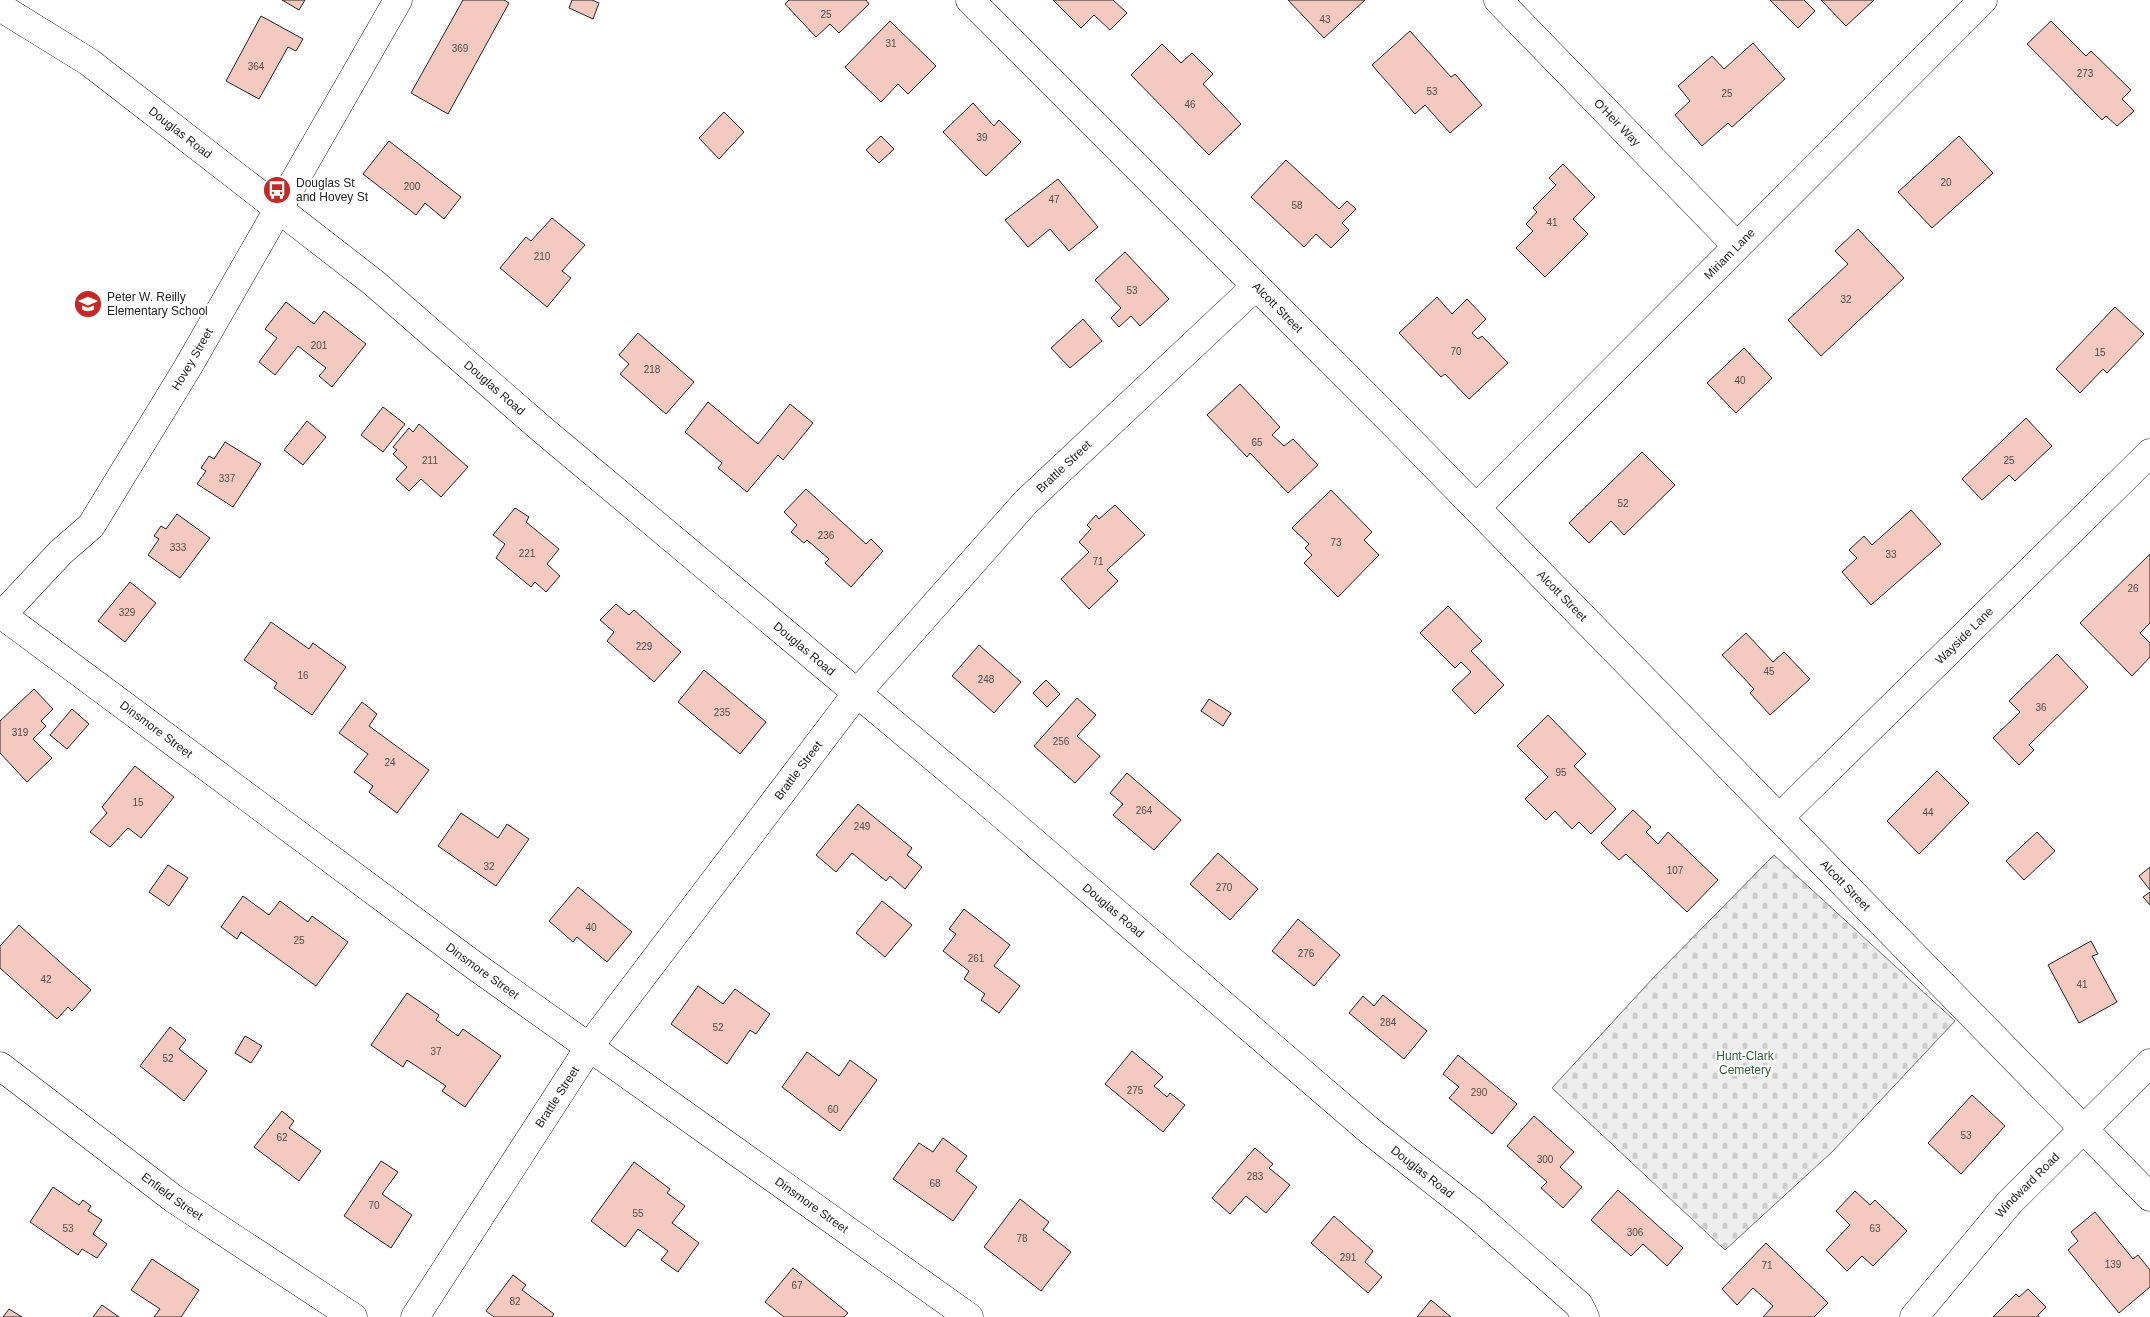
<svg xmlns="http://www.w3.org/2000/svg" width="2150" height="1317" font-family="Arial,sans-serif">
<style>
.cemetery{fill:url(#cemetery-stones);stroke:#6f6f6f}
.building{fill:#f3c9c0;stroke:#222}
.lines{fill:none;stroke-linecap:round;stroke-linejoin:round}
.street-casing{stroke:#222;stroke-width:29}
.secondary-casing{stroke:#222;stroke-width:29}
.street{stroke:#fff;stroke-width:28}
.secondary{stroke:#fff;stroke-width:28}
.labels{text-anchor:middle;stroke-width:4;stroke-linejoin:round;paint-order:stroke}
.number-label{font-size:10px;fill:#564c4a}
.street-label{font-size:12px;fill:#222;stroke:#fff}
.poi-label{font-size:12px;fill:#222;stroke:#fff;text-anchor:start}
.park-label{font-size:12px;fill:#2f5e38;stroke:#fff}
</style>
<defs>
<pattern id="cemetery-stones" width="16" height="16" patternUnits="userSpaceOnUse" patternTransform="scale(1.25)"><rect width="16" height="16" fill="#eee"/><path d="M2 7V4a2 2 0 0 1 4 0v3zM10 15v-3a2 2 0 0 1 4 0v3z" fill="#ccc"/></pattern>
</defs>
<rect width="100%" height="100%" fill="#fff"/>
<path class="cemetery" d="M1774,855L1955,1021L1833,1151L1725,1250L1552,1088L1654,977Z"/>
<g class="building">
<path d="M282,0H305L299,10Z"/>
<path d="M463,0H504L509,3L448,114L411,93Z"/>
<path d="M572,0H592L599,3L593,19L569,8Z"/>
<path d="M789,0H866L869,4L839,33L830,24L816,37L785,4Z"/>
<path d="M1053,0H1113L1127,13L1110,30L1094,15L1081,28Z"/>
<path d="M1288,0H1365L1324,38Z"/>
<path d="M1770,0H1804L1815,11L1798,28Z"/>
<path d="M1821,0H1874L1846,26Z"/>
<path d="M261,16L303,39L296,51L288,47L259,99L226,81Z"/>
<path d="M890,21L936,66L908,94L898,84L881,102L845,67Z"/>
<path d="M2051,21L2086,56L2091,51L2131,90L2122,99L2134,111L2117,126L2106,116L2102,120L2027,44Z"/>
<path d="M1410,31L1451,77L1455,74L1482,105L1450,133L1425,105L1415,114L1372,65Z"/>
<path d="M1753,43L1785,79L1732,127L1728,123L1702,146L1675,115L1690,101L1678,86L1712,56L1724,69Z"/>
<path d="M1162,44L1181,63L1192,53L1213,74L1203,84L1241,124L1209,155L1131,75Z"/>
<path d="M973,103L994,126L999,120L1021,142L986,176L943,132Z"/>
<path d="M724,112L744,132L719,159L699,138Z"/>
<path d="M881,136L894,149L879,163L866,150Z"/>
<path d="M1959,136L1993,173L1932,228L1898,192Z"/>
<path d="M389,141L461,197L444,219L425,203L416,215L363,174Z"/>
<path d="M1286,160L1339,209L1347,201L1356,209L1342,223L1349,230L1331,248L1316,234L1304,247L1251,197Z"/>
<path d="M1563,164L1595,197L1573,219L1588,234L1545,277L1516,248L1533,231L1526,224L1537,212L1533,208L1556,185L1549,178Z"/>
<path d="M1058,179L1098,227L1069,251L1050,229L1028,247L1005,220Z"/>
<path d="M552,218L585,245L562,271L571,278L547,307L500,268L526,237L531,241Z"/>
<path d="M1858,229L1904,278L1821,356L1788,320L1848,264L1835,251Z"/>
<path d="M1125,252L1169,299L1140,326L1131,316L1119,327L1111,318L1121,308L1095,280Z"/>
<path d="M1437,297L1452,314L1467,299L1486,319L1472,333L1478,339L1482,336L1508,363L1469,399L1445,374L1441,377L1399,333Z"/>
<path d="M286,302L314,324L324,311L366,344L332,387L319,376L326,368L298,346L275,375L259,362L277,338L265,329Z"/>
<path d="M2115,307L2144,334L2107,373L2103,369L2080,393L2056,369Z"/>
<path d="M1083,319L1102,341L1070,368L1051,348Z"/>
<path d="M638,333L694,382L666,414L620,374L629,364L619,355Z"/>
<path d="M1744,348L1772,378L1736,413L1707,383Z"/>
<path d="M1240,384L1280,427L1272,435L1284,446L1293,439L1318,465L1288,493L1250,453L1247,457L1207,415Z"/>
<path d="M708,402L758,444L790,404L813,423L783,460L778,455L747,492L718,468L722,463L685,432Z"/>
<path d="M383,407L405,424L383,452L361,435Z"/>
<path d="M2026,418L2052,446L2015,481L2009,475L1982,500L1962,479Z"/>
<path d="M307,421L326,437L303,465L284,450Z"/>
<path d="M419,424L468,467L441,497L421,479L409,491L396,479L407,467L393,454L397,450L393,447L409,428L413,432Z"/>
<path d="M225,442L261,464L233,507L197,484L206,471L201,468L209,456L214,459Z"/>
<path d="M1642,452L1675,485L1624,535L1611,521L1589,543L1569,523Z"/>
<path d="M806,489L866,544L871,539L883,551L851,587L825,563L829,559L807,540L804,543L791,532L797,525L784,512Z"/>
<path d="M1331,490L1372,532L1364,540L1379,555L1338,597L1304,563L1312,555L1305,548L1309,544L1292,528Z"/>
<path d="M1115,505L1145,535L1107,570L1118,581L1089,609L1061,579L1089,552L1079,542L1091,529L1087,525L1096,515L1099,519Z"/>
<path d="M515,508L529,517L526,522L559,549L547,564L560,576L546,592L535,582L531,587L496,558L505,544L493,535Z"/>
<path d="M1911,510L1941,544L1871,605L1842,572L1857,558L1849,550L1864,536L1872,545Z"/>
<path d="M177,514L210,538L180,578L148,555L159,539L154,536L161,526L166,529Z"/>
<path d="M2150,554V623L2140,633L2150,643V657L2132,676L2080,623Z"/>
<path d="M130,582L156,603L125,642L98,621Z"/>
<path d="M616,604L629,615L634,610L681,652L654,682L607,641L614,632L600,620Z"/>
<path d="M1448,606L1482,641L1471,651L1504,685L1475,714L1452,690L1471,672L1461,662L1455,668L1420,633Z"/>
<path d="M271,622L309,649L313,643L346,667L312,715L274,688L277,683L244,660Z"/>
<path d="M1746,633L1773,662L1784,652L1810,679L1770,715L1750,693L1754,689L1722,655Z"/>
<path d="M979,645L1021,682L994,713L952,676Z"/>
<path d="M2057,654L2088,687L2029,745L2034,750L2019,765L1993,738L2020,712L2009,701Z"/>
<path d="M704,670L766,722L740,754L678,702Z"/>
<path d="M1046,680L1060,694L1047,707L1033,693Z"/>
<path d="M34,689L53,709L41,721L46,726L33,739L52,758L27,782L0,753V721Z"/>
<path d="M1077,698L1096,715L1077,736L1100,756L1075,783L1034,746Z"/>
<path d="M1209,699L1231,713L1223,726L1201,711Z"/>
<path d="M362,702L377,714L369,726L429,770L397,813L369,792L373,786L354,772L368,754L339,733Z"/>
<path d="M72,709L89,724L67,749L50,735Z"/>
<path d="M1548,715L1586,754L1574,766L1616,809L1591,834L1579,822L1572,829L1555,811L1546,820L1525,799L1548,777L1517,746Z"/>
<path d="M135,766L174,797L141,838L128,828L110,847L90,832L107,813L102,807Z"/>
<path d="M1937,771L1969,803L1919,854L1887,821Z"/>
<path d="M1127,773L1181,820L1154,850L1113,815L1123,804L1110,793Z"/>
<path d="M858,804L912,848L907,855L922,867L905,889L890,876L886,881L852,853L836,872L816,855Z"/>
<path d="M1633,810L1651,827L1646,832L1658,844L1668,832L1718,880L1687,912L1626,854L1619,860L1601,843Z"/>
<path d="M461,813L498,838L507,824L529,839L496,886L438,846Z"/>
<path d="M2037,832L2055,851L2024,880L2006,861Z"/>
<path d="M1218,853L1258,889L1230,920L1190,884Z"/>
<path d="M168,865L188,878L169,906L149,892Z"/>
<path d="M2150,867V890L2139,876Z"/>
<path d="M578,887L632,932L607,962L577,937L573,942L549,921Z"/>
<path d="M2150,892V905L2143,897Z"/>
<path d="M243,896L269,915L280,901L308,922L312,916L348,942L316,986L241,932L237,939L221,927Z"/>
<path d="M882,901L912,925L885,957L856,933Z"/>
<path d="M964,909L1010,945L994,966L1020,986L999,1013L981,1000L985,994L964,979L969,971L943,951L956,934L949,929Z"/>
<path d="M1298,919L1340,955L1314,986L1272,951Z"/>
<path d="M19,925L91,990L72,1011L68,1007L57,1019L0,968V946Z"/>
<path d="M2091,941L2098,954L2092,956L2117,1002L2079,1023L2048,965Z"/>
<path d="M698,986L723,1004L735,989L770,1014L756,1034L750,1030L727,1064L671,1024Z"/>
<path d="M407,993L439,1015L436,1020L458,1036L463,1029L501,1056L465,1107L442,1091L446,1086L407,1060L403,1067L371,1045Z"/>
<path d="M1383,995L1427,1031L1404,1059L1349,1013L1363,996L1374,1006Z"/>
<path d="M170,1027L186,1040L179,1049L207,1071L184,1101L140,1066Z"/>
<path d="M245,1036L262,1046L251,1063L235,1053Z"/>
<path d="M1132,1051L1163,1077L1154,1086L1167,1097L1170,1093L1185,1105L1163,1132L1105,1084Z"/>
<path d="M807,1052L839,1076L850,1060L877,1080L840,1131L782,1087Z"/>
<path d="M1458,1055L1517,1104L1492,1134L1449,1098L1459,1087L1443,1074Z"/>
<path d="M1972,1095L2005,1126L1961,1174L1928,1143Z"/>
<path d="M282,1111L294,1121L289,1128L321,1151L299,1181L254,1147Z"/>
<path d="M1534,1116L1574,1152L1560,1167L1582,1187L1563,1208L1541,1188L1547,1182L1507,1146Z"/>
<path d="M943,1138L967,1156L956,1171L977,1187L953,1221L893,1179L919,1143L933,1152Z"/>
<path d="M1255,1148L1273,1164L1269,1168L1290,1185L1266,1213L1246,1196L1230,1214L1212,1198Z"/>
<path d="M381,1161L398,1172L382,1194L412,1215L391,1248L344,1216Z"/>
<path d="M634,1162L670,1189L667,1193L685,1206L672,1223L699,1243L678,1272L661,1260L668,1251L638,1229L625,1247L591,1221Z"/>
<path d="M53,1187L79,1205L83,1200L91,1206L88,1211L102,1220L93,1234L107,1244L97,1258L82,1249L78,1255L30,1222Z"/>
<path d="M1618,1190L1683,1248L1667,1266L1643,1244L1631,1256L1591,1220Z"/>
<path d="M1855,1191L1870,1205L1875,1200L1907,1231L1873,1266L1862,1256L1847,1271L1826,1250L1850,1225L1836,1211Z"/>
<path d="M1020,1199L1049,1222L1043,1230L1071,1252L1041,1291L984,1247Z"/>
<path d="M2095,1212L2133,1259L2138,1255L2150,1270V1287L2119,1313L2068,1250L2078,1241L2071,1232Z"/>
<path d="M1334,1216L1373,1251L1365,1262L1382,1277L1368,1293L1311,1243Z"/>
<path d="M1766,1243L1828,1303L1814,1317H1763L1773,1306L1753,1288L1737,1305L1722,1289Z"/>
<path d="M152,1259L199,1290L181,1317H154L160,1309L131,1290Z"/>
<path d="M793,1268L848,1313L844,1317H784L765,1302Z"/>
<path d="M513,1275L526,1285L522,1290L554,1314L552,1317H494L486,1311Z"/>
<path d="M2028,1289L2046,1307L2038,1315L2039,1317H1993L2016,1294L2019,1297Z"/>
<path d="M1431,1300L1451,1317H1417Z"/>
<path d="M102,1305L119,1317H93Z"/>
<path d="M9,1309L22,1317H3Z"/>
</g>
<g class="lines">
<defs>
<g id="street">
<path id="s1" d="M970,0L1392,422L2150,1197"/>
<path id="s2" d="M1498,0L1736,245"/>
<path id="s3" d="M1476,508L1983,0"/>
<path id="s4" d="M2,615L475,966L969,1317"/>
<path id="s5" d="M0,617L61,552L91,526L188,367L398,0"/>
<path id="s6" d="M1779,818L2150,453"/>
<path id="s7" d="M0,1066L174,1199L353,1317"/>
<path id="s8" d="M415,1317L594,1040L857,693L1025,503L1256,286"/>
<path id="s9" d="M1914,1317L2009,1203L2150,1063"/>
</g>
<g id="secondary">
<path id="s10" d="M0,7L89,62L374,283L544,431L986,801L1370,1131L1472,1211L1579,1305L1585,1317"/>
</g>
</defs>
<use href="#street" class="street-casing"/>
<use href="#secondary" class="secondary-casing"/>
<use href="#street" class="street"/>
<use href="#secondary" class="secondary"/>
</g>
<defs>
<symbol id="bus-disc" viewBox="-11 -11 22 22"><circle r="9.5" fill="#c62828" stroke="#fff"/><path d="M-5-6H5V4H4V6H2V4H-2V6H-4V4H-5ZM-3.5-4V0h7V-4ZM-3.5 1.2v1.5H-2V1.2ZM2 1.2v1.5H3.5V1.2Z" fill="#fff"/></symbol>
<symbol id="school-disc" viewBox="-11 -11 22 22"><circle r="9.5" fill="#c62828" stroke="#fff"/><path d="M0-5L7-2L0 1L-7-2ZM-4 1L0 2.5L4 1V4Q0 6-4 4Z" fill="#fff"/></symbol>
</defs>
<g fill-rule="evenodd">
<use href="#bus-disc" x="261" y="174" width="32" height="32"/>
<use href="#school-disc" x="72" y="288" width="32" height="32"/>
</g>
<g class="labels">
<g class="number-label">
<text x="826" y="18">25</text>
<text x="1325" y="23">43</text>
<text x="891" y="47">31</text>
<text x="460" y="52">369</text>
<text x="256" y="70">364</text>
<text x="2085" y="77">273</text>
<text x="1432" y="95">53</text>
<text x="1727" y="97">25</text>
<text x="1190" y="108">46</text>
<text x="982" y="141">39</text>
<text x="1946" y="186">20</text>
<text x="412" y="190">200</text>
<text x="1054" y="203">47</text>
<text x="1297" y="209">58</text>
<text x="1552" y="226">41</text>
<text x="542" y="260">210</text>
<text x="1132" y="294">53</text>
<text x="1846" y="303">32</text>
<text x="319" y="349">201</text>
<text x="1456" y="355">70</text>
<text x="2100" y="356">15</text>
<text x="652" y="373">218</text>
<text x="1740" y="384">40</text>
<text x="1257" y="446">65</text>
<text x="430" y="464">211</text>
<text x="2009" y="464">25</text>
<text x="227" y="482">337</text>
<text x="1623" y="507">52</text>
<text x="826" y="539">236</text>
<text x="1336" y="546">73</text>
<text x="178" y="551">333</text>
<text x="527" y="557">221</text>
<text x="1891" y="558">33</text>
<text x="1098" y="565">71</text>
<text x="2133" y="592">26</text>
<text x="127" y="616">329</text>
<text x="644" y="650">229</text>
<text x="1769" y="675">45</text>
<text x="303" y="679">16</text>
<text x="986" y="683">248</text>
<text x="2041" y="711">36</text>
<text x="722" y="716">235</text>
<text x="20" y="736">319</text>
<text x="1061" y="745">256</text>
<text x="390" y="766">24</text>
<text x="1561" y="776">95</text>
<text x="138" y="806">15</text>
<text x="1144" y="814">264</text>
<text x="1928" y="816">44</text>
<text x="862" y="830">249</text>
<text x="489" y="870">32</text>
<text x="1675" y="874">107</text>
<text x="1224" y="891">270</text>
<text x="591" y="931">40</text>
<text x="299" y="944">25</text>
<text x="1306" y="957">276</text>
<text x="976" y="962">261</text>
<text x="46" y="983">42</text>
<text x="2082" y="988">41</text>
<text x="1388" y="1026">284</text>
<text x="718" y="1031">52</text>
<text x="436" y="1055">37</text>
<text x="168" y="1062">52</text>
<text x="1135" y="1094">275</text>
<text x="1479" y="1096">290</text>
<text x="833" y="1113">60</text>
<text x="1966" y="1139">53</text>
<text x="282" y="1141">62</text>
<text x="1545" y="1163">300</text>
<text x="1255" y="1180">283</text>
<text x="935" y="1187">68</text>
<text x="374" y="1209">70</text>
<text x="638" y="1217">55</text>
<text x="68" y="1232">53</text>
<text x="1875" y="1232">63</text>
<text x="1635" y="1236">306</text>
<text x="1022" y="1242">78</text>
<text x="1348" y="1261">291</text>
<text x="2113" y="1268">139</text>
<text x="1767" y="1269">71</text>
<text x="797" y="1289">67</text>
<text x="515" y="1305">82</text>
</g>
<g class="street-label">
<text dy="4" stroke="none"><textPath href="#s2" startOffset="171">O'Heir Way</textPath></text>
<text dy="4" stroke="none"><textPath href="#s10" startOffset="220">Douglas Road</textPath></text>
<text dy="4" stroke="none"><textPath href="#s3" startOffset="359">Miriam Lane</textPath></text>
<text dy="4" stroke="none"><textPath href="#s1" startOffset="435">Alcott Street</textPath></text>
<text dy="4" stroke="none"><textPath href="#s5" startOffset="324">Hovey Street</textPath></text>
<text dy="4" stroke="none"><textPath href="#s10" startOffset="625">Douglas Road</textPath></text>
<text dy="4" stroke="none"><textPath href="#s8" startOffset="1072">Brattle Street</textPath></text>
<text dy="4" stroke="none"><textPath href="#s1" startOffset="840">Alcott Street</textPath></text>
<text dy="4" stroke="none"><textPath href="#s6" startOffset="260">Wayside Lane</textPath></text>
<text dy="4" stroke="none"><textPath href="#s10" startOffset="1030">Douglas Road</textPath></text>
<text dy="4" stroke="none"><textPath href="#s4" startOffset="192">Dinsmore Street</textPath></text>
<text dy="4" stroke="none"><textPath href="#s8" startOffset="668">Brattle Street</textPath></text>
<text dy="4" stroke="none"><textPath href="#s1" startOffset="1245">Alcott Street</textPath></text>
<text dy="4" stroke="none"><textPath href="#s10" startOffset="1435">Douglas Road</textPath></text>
<text dy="4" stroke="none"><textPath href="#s4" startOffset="598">Dinsmore Street</textPath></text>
<text dy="4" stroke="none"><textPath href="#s8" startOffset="262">Brattle Street</textPath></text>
<text dy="4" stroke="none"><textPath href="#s10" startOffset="1840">Douglas Road</textPath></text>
<text dy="4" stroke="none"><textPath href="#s9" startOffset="174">Windward Road</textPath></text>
<text dy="4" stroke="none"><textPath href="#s7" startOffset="216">Enfield Street</textPath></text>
<text dy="4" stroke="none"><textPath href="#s4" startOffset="1002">Dinsmore Street</textPath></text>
</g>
<g class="poi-label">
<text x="296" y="187">Douglas St<tspan x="296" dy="14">and Hovey St</tspan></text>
<text x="107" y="301">Peter W. Reilly<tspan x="107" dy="14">Elementary School</tspan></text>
</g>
<g class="park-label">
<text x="1745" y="1060">Hunt-Clark<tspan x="1745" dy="14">Cemetery</tspan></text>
</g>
</g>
</svg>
